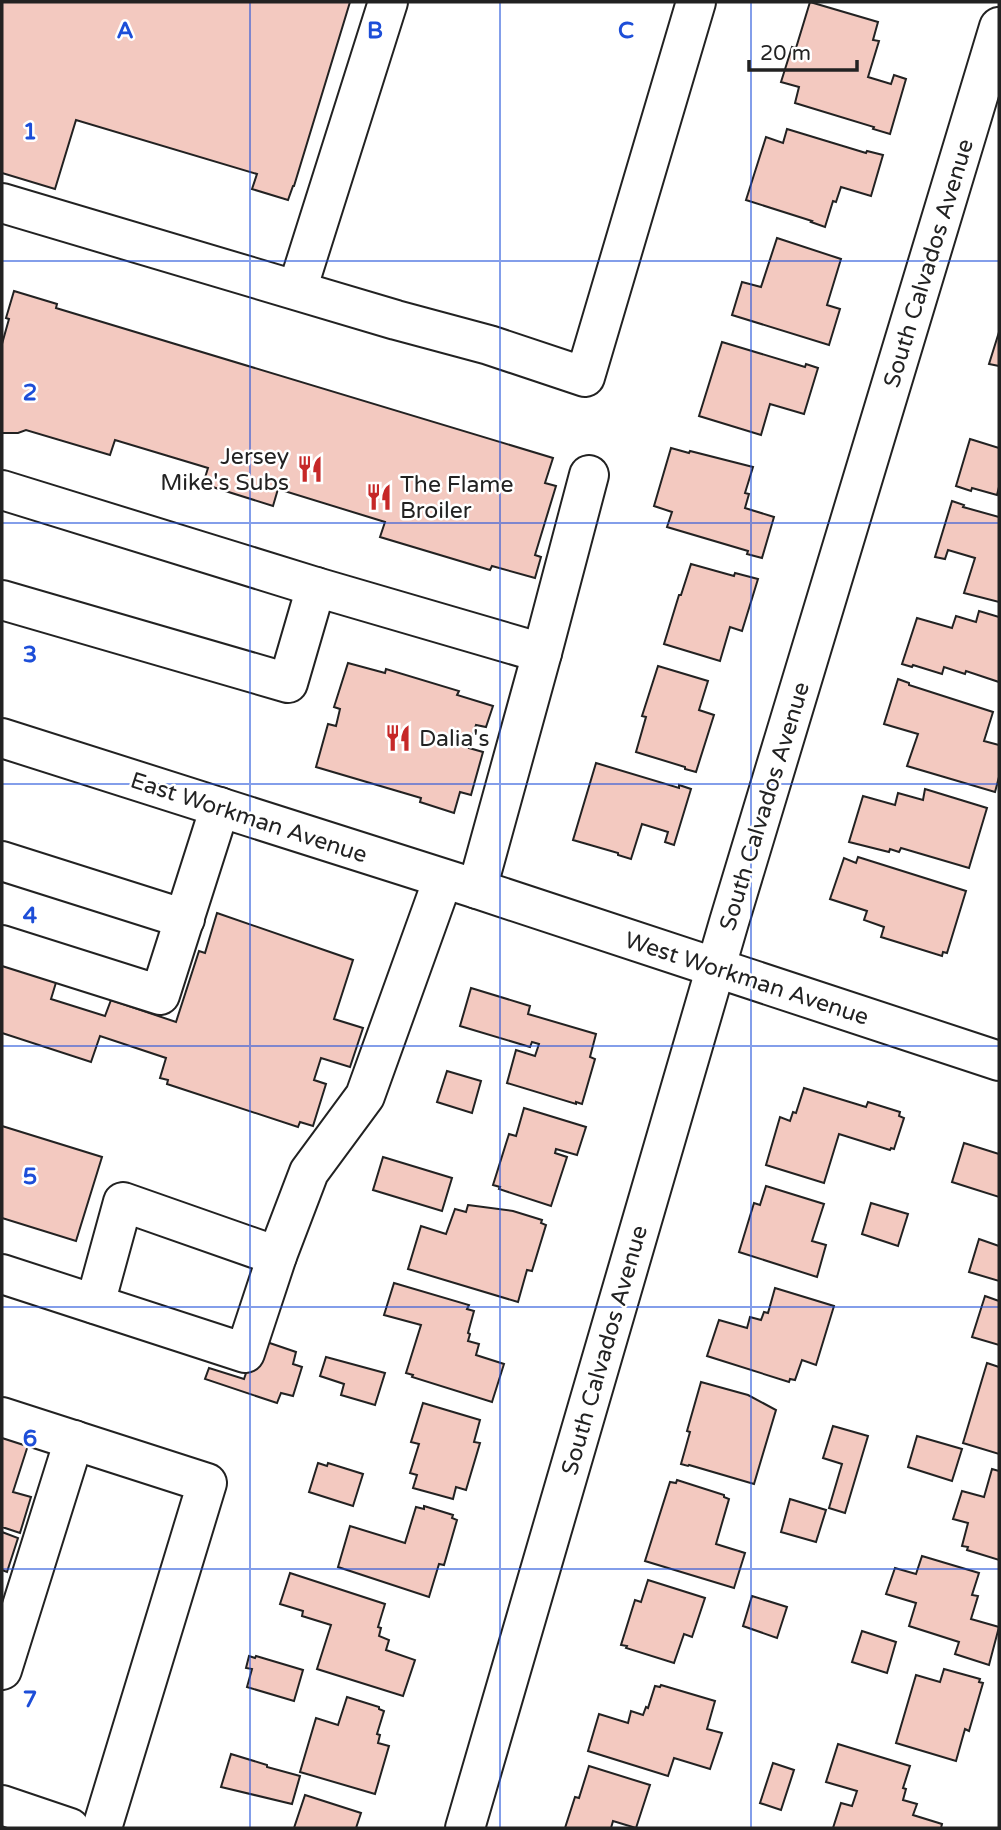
<svg xmlns="http://www.w3.org/2000/svg" width="1001" height="1830" font-family="'Varela Round',sans-serif">
<style>
.building{fill:#f3c9c0;stroke:#222;stroke-width:2}
.lines{fill:none;stroke-linecap:round;stroke-linejoin:round}
.minor-casing{stroke:#222;stroke-width:42}
.minor{stroke:#fff;stroke-width:38}
.grid{fill:none;stroke:#1d4ed8;stroke-width:2;stroke-opacity:0.55}
.labels{text-anchor:middle;stroke-width:5;stroke-linejoin:round;paint-order:stroke}
.street-label{font-size:23px;fill:#222;stroke:#fff}
.poi-label{font-size:23px;fill:#222;stroke:#fff;text-anchor:start}
.grid-label{font-size:23px;text-anchor:middle;font-weight:bold;fill:#1d4ed8;stroke:#fff;stroke-width:5;stroke-linejoin:round;paint-order:stroke}
</style>
<rect width="100%" height="100%" fill="#fff"/>
<g class="building">
<path d="M2,2H350L294,186H293L288,200L252,189L257,174L76,120L55,189L2,173Z"/>
<path d="M810,2L878,22L873,40L879,41L868,77L891,84L894,75L906,79L890,134L873,129L874,127L795,103L799,87L781,82L792,47L796,48Z"/>
<path d="M787,129L866,153L867,151L883,155L871,196L841,187L836,202L833,201L825,227L811,222L812,221L746,200L766,137L783,143Z"/>
<path d="M777,238L841,259L827,305L840,309L829,345L732,315L742,282L761,287Z"/>
<path d="M14,291L57,304L56,308L553,458L545,483L556,486L535,555L541,557L535,578L492,566L490,570L380,537L385,522L278,489L273,506L203,484L208,468L115,440L110,455L26,430L18,433H2V344L9,319L6,318Z"/>
<path d="M999,332V366L989,364Z"/>
<path d="M722,342L805,367L806,364L818,368L804,414L770,404L761,435L699,416Z"/>
<path d="M970,439L999,448V487L997,495L972,488L971,491L956,486Z"/>
<path d="M671,448L689,453L690,451L753,467L745,493L749,494L745,508L774,517L762,558L747,554L748,551L667,527L672,512L654,506Z"/>
<path d="M952,501L964,505L963,507L999,517V602L964,593L975,558L948,550L945,559L935,557Z"/>
<path d="M691,564L734,576L735,573L758,579L742,631L730,627L720,661L664,644L679,595H681Z"/>
<path d="M979,611L999,617V682L966,671L965,674L944,667L942,674L913,665L912,667L902,664L917,618L952,628L956,616L976,622Z"/>
<path d="M348,663L385,673L386,669L459,691L457,695L493,706L486,727L476,725L469,748L483,752L471,795L460,792L454,813L420,802L421,798L316,767L328,724L336,726L340,709L334,707Z"/>
<path d="M658,666L708,681L699,710L714,715L696,772L685,769V767L636,752L646,717L642,716Z"/>
<path d="M898,679L909,683V685L993,712L984,741L999,745V777L995,792L907,766L918,734L884,724Z"/>
<path d="M596,763L679,788V785L691,789L674,845L665,842L668,832L642,824L631,859L618,855V853L573,840Z"/>
<path d="M925,789L987,808L969,868L901,848L899,852L890,849L889,852L849,842L863,796L895,805L898,793L923,800Z"/>
<path d="M858,857L966,891L947,953L943,952L942,956L881,937L884,927L864,920L867,911L830,899L844,858L856,863Z"/>
<path d="M217,913L353,960L334,1019L363,1028L350,1067L321,1058L314,1080L326,1084L313,1126L300,1122L298,1127L167,1084L168,1080L160,1078L166,1058L100,1036L91,1062L2,1033V958L58,976L51,999L105,1016L111,1000L176,1022L199,951L205,953Z"/>
<path d="M471,988L530,1006L528,1014L596,1034L590,1057L595,1059L582,1104L576,1102V1104L507,1083L516,1050L535,1056L539,1044L532,1042L530,1047L460,1026Z"/>
<path d="M447,1071L481,1081L472,1113L437,1102Z"/>
<path d="M804,1088L866,1107L868,1102L900,1112L899,1116L904,1118L894,1149L891,1148L890,1150L839,1134L824,1183L766,1165L780,1117L790,1121L793,1112L796,1113Z"/>
<path d="M524,1108L586,1127L577,1155L556,1149L555,1153L567,1157L551,1206L499,1189L500,1187L493,1185L509,1134L516,1136Z"/>
<path d="M2,1126L102,1157L76,1241L2,1218Z"/>
<path d="M964,1143L999,1154V1197L952,1182Z"/>
<path d="M383,1157L452,1178L442,1211L373,1190Z"/>
<path d="M766,1186L824,1204L812,1241L826,1245L817,1277L739,1252L754,1203L760,1205Z"/>
<path d="M871,1203L908,1214L898,1246L862,1234Z"/>
<path d="M468,1205L513,1211L542,1220L541,1223L546,1225L532,1271L527,1270L518,1302L408,1269L421,1226L446,1234L455,1209L466,1212Z"/>
<path d="M979,1239L999,1246V1281L969,1272Z"/>
<path d="M394,1283L469,1305L467,1309L474,1311L468,1333L470,1334L468,1341L479,1344L476,1355L504,1364L492,1402L412,1377L413,1375L406,1373L421,1325L384,1315Z"/>
<path d="M775,1288L834,1306L816,1365L802,1360L795,1380L790,1379L789,1382L707,1356L719,1320L747,1328L750,1317L761,1320L764,1312L768,1313Z"/>
<path d="M985,1296L999,1301V1345L972,1337Z"/>
<path d="M255,1338L296,1352L293,1364L302,1367L293,1396L281,1393L277,1403L205,1379L209,1368L244,1379L253,1352Z"/>
<path d="M326,1357L385,1373L375,1405L341,1395L344,1384L320,1376Z"/>
<path d="M987,1363L999,1367V1454L963,1443Z"/>
<path d="M701,1382L748,1395L776,1410L754,1484L689,1465L688,1466L681,1464L690,1432L687,1431Z"/>
<path d="M423,1403L480,1420L474,1442L480,1443L466,1490L456,1487L453,1499L413,1488L417,1475L410,1473L419,1444L411,1442Z"/>
<path d="M833,1426L868,1436L845,1513L829,1508L842,1464L823,1458Z"/>
<path d="M2,1430L30,1439L13,1492L31,1497L20,1533L2,1527V1529Z"/>
<path d="M917,1436L962,1449L952,1481L908,1467Z"/>
<path d="M318,1463L327,1466L328,1463L363,1474L353,1506L309,1492Z"/>
<path d="M992,1469L999,1471V1560L967,1550L968,1547L962,1546L968,1523L953,1519L962,1491L984,1497Z"/>
<path d="M677,1480L724,1495V1497L729,1499L716,1544L745,1553L734,1588L645,1561L670,1482L676,1483Z"/>
<path d="M790,1499L826,1510L816,1542L781,1532Z"/>
<path d="M424,1506L453,1515L452,1518L457,1520L444,1565L439,1564L429,1597L338,1567L350,1526L405,1543L416,1507L424,1509Z"/>
<path d="M2,1532L18,1538L7,1572L2,1570Z"/>
<path d="M922,1556L979,1573L972,1595L978,1596L971,1619L999,1627L989,1665L955,1654L959,1642L909,1626L916,1603L886,1594L895,1568L916,1574Z"/>
<path d="M290,1573L385,1604L378,1627L381,1628L379,1636L389,1640L386,1650L415,1660L403,1696L317,1669L331,1625L302,1616L303,1611L280,1604Z"/>
<path d="M648,1580L705,1598L692,1637L684,1634L674,1663L626,1648L627,1646L621,1645L635,1600L641,1602Z"/>
<path d="M752,1596L787,1607L777,1638L743,1626Z"/>
<path d="M862,1631L896,1642L887,1673L852,1662Z"/>
<path d="M249,1656L255,1658L256,1656L303,1670L294,1701L247,1687L252,1669L246,1668Z"/>
<path d="M944,1669L980,1679L979,1682L983,1683L969,1731L965,1729L956,1761L896,1743L916,1675L940,1682Z"/>
<path d="M661,1685L715,1701L707,1729L722,1733L710,1769L674,1758L668,1776L588,1751L599,1714L628,1723L631,1711L643,1715L646,1707L648,1708L655,1686L660,1687Z"/>
<path d="M347,1697L379,1707V1709L384,1711L377,1734L380,1735L378,1743L389,1746L375,1794L300,1772L316,1718L338,1725Z"/>
<path d="M838,1744L910,1766L903,1788L906,1789L903,1800L917,1804L913,1815L942,1824L941,1828H833L841,1803L852,1806L857,1791L826,1782Z"/>
<path d="M231,1754L267,1765V1767L300,1776L292,1804L221,1787Z"/>
<path d="M773,1763L794,1770L781,1810L760,1803Z"/>
<path d="M589,1766L650,1785L636,1828L613,1821L611,1828H565L575,1797L579,1798Z"/>
<path d="M305,1795L361,1813L356,1828H294Z"/>
</g>
<g class="lines">
<defs>
<g id="minor">
<path d="M2,203L396,320L489,345L585,377L696,2"/>
<path d="M297,290L388,2"/>
<path d="M2,490L316,587L542,653L477,889"/>
<path d="M2,600L288,683L316,587"/>
<path d="M542,653L589,475"/>
<path d="M2,738L477,889L999,1061"/>
<path d="M2,861L185,919"/>
<path d="M2,945L160,995L220,807"/>
<path d="M2,1274L245,1353L277,1256"/>
<path d="M95,1304L123,1202L277,1256L309,1172L365,1096L443,879"/>
<path d="M2,1417L207,1483L102,1828"/>
<path d="M2,1670L74,1440"/>
<path d="M2,1805L70,1828"/>
<path d="M465,1828L729,922L999,27"/>
</g>
</defs>
<use href="#minor" class="minor-casing"/>
<use href="#minor" class="minor"/>
</g>
<path class="grid" d="M250,2V1828M500,2V1828M751,2V1828M2,261H999M2,523H999M2,784H999M2,1046H999M2,1307H999M2,1569H999"/>
<defs>
<symbol id="restaurant-bare" viewBox="-9 -9 18 18"><path d="M-5-6h1v4h1v-4h1v4h1v-4h1v5L-1.5 .5V6h-2V.5L-5-1ZM5-6V6H3V1.5H1.5Q1.5-4 5-6Z" fill="#c62828" stroke="#fff" stroke-width="2.5" paint-order="stroke"/></symbol>
</defs>
<g fill-rule="evenodd">
<use href="#restaurant-bare" x="291" y="450" width="38" height="38"/>
<use href="#restaurant-bare" x="360" y="478" width="38" height="38"/>
<use href="#restaurant-bare" x="379" y="719" width="38" height="38"/>
</g>
<g class="labels">
<g class="street-label">
<text transform="translate(928 263) rotate(-73)" y="8">South Calvados Avenue</text>
<text transform="translate(764 806) rotate(-73)" y="8">South Calvados Avenue</text>
<text transform="translate(249 817) rotate(18)" y="8">East Workman Avenue</text>
<text transform="translate(747 978) rotate(18)" y="8">West Workman Avenue</text>
<text transform="translate(604 1350) rotate(-74)" y="8">South Calvados Avenue</text>
</g>
<g class="poi-label">
<text x="289" y="464" text-anchor="end">Jersey<tspan x="289" dy="26">Mike's Subs</tspan></text>
<text x="400" y="492">The Flame<tspan x="400" dy="26">Broiler</tspan></text>
<text x="419" y="746">Dalia's</text>
</g>
</g>
<g class="grid-label">
<text x="125" y="38">A</text>
<text x="375" y="38">B</text>
<text x="626" y="38">C</text>
<text x="30" y="139">1</text>
<text x="30" y="400">2</text>
<text x="30" y="662">3</text>
<text x="30" y="923">4</text>
<text x="30" y="1184">5</text>
<text x="30" y="1446">6</text>
<text x="30" y="1707">7</text>
</g>
<rect width="1001" height="1830" fill="none" stroke="#222222" stroke-width="7"/>
<path d="M749 60v10h108v-10" fill="none" stroke="#222222" stroke-width="3.5"/>
<text x="760" y="60" font-size="21" fill="#222222" stroke="#ffffff" stroke-width="5" paint-order="stroke">20 m</text>
</svg>
